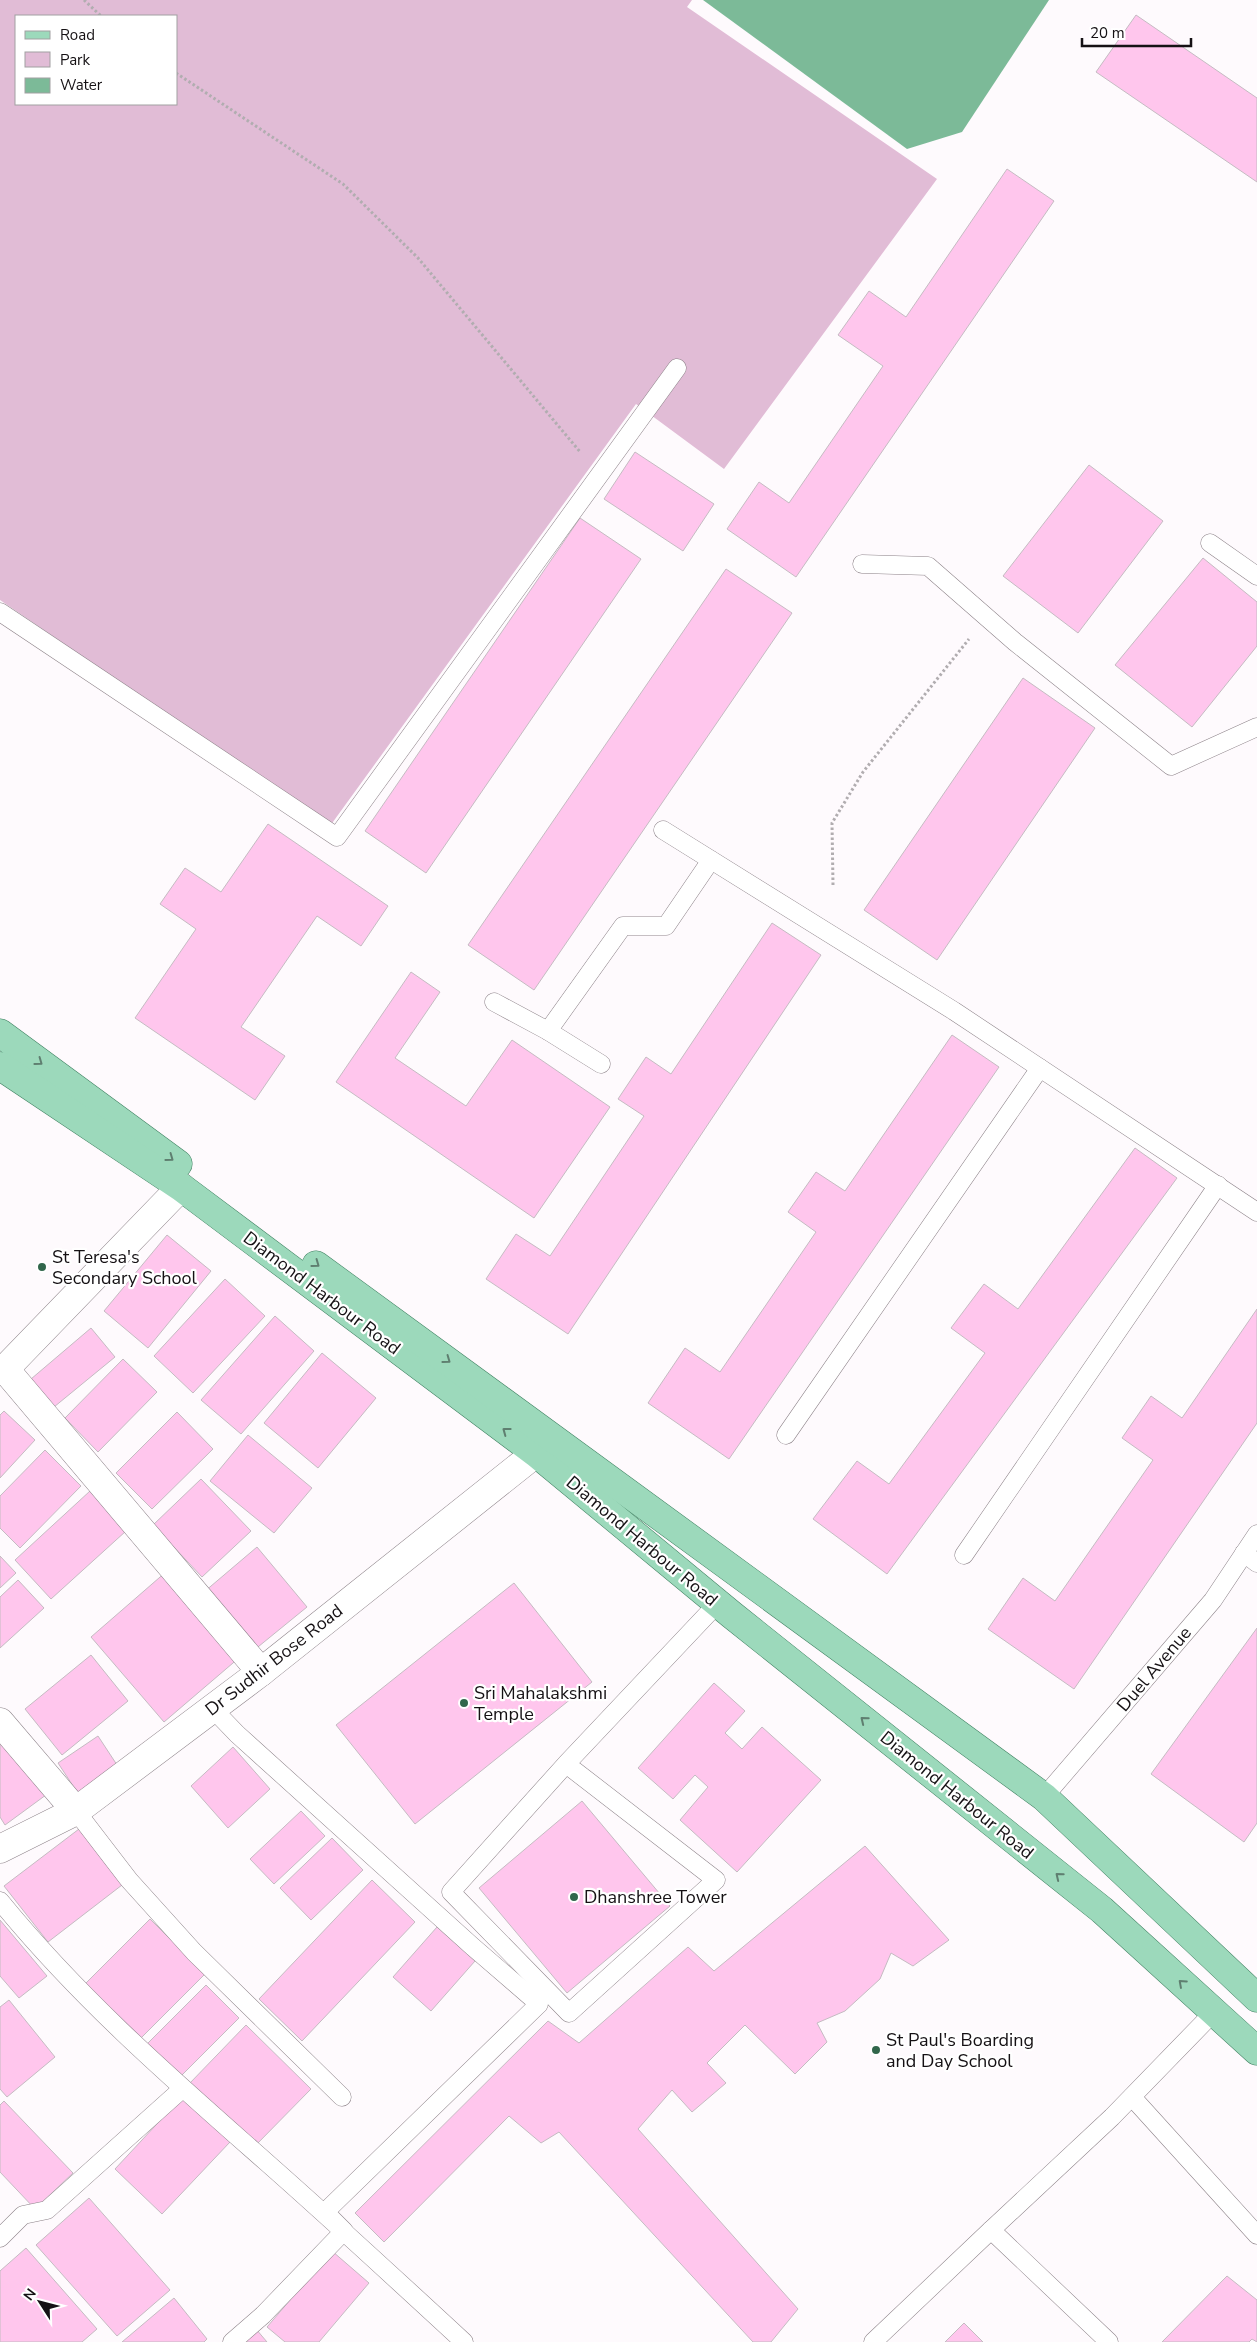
<svg xmlns="http://www.w3.org/2000/svg" width="1257" height="2342" font-family="'Nunito Sans',sans-serif">
<style>
.green{fill:#e1bcd6;fill-rule:evenodd}
.water{fill:#7cba98}
.building{fill:#ffc6ed;stroke:#c5bbc2}
.lines{fill:none;stroke-linecap:round;stroke-linejoin:round}
.lane-casing{stroke:#8d8389;stroke-width:19}
.street-casing{stroke:#8d8389;stroke-width:29}
.primary-casing{stroke:#428263;stroke-width:29}
.path{stroke:#b1adb0;stroke-width:3;stroke-dasharray:2.5 2.5;stroke-linecap:butt}
.lane{stroke:#fff;stroke-width:18}
.street{stroke:#fff;stroke-width:28}
.primary{stroke:#9cd9bb;stroke-width:28}
.oneway{stroke:#5f7f70}
.poi-dot{fill:#31664b;stroke:#fff;stroke-width:2}
.labels{text-anchor:middle;stroke-width:4.5;stroke-linejoin:round;paint-order:stroke}
.poi-label{font-size:18px;fill:#151114;stroke:#fff;text-anchor:start}
.street-label{font-size:18px;fill:#151114;stroke:#fff}
</style>
<rect width="100%" height="100%" fill="#fefafd"/>
<path class="green" d="M0,0H692L687,7L937,179L724,469L636,404L330,826L0,600ZM16,16H176V104H16Z"/>
<path class="water" d="M703,0H1049L962,132L907,149Z"/>
<g class="building">
<path d="M1136,15L1257,98V182L1096,72Z"/>
<path d="M1007,169L1054,201L796,577L727,529L759,482L789,503L883,366L838,335L869,291L906,317Z"/>
<path d="M635,452L714,504L683,551L604,499Z"/>
<path d="M1089,465L1163,521L1078,633L1003,576Z"/>
<path d="M580,518L641,559L426,873L365,831Z"/>
<path d="M1203,558L1257,602V646L1192,727L1115,665Z"/>
<path d="M726,569L792,613L534,990L468,945Z"/>
<path d="M1023,678L1095,728L937,960L864,910Z"/>
<path d="M268,824L388,906L361,946L317,916L241,1027L285,1056L255,1100L135,1018L196,929L160,904L185,868L221,892Z"/>
<path d="M772,923L821,955L568,1334L486,1279L516,1234L550,1256L644,1116L618,1099L646,1057L671,1074Z"/>
<path d="M411,972L440,992L395,1058L466,1106L512,1040L610,1107L534,1218L336,1082Z"/>
<path d="M952,1035L999,1067L729,1459L648,1403L685,1348L720,1372L816,1232L788,1212L816,1172L845,1191Z"/>
<path d="M1135,1148L1177,1178L887,1574L813,1519L857,1461L889,1484L985,1353L951,1328L984,1284L1018,1309Z"/>
<path d="M167,1235L211,1271L148,1348L104,1311Z"/>
<path d="M225,1279L265,1316L193,1393L154,1356Z"/>
<path d="M1257,1309V1423L1074,1689L988,1629L1023,1578L1055,1601L1153,1460L1122,1438L1151,1396L1182,1418Z"/>
<path d="M275,1316L314,1351L241,1434L201,1400Z"/>
<path d="M91,1328L115,1357L54,1407L31,1379Z"/>
<path d="M322,1353L376,1398L318,1468L264,1423Z"/>
<path d="M123,1359L157,1392L98,1452L65,1418Z"/>
<path d="M4,1411L35,1440L0,1478V1415Z"/>
<path d="M177,1412L213,1449L152,1509L116,1473Z"/>
<path d="M248,1435L312,1488L274,1533L210,1481Z"/>
<path d="M45,1450L81,1486L20,1548L0,1528V1496Z"/>
<path d="M201,1479L251,1531L202,1577L153,1525Z"/>
<path d="M90,1491L126,1531L51,1599L15,1560Z"/>
<path d="M257,1547L307,1607L253,1651L204,1592Z"/>
<path d="M0,1556L16,1573L0,1588Z"/>
<path d="M167,1571L240,1657L164,1722L91,1637Z"/>
<path d="M18,1580L44,1608L0,1648V1597Z"/>
<path d="M514,1583L592,1682L415,1824L336,1725Z"/>
<path d="M1257,1628V1823L1244,1842L1151,1774Z"/>
<path d="M91,1655L128,1701L62,1755L25,1709Z"/>
<path d="M714,1683L745,1711L725,1733L742,1749L762,1727L821,1780L737,1872L680,1820L708,1787L695,1775L673,1799L638,1768Z"/>
<path d="M98,1736L121,1771L81,1798L58,1763Z"/>
<path d="M0,1737L50,1792L5,1825L0,1817Z"/>
<path d="M233,1747L270,1789L228,1828L191,1786Z"/>
<path d="M582,1801L670,1906L567,1993L479,1888Z"/>
<path d="M301,1811L325,1836L274,1884L250,1859Z"/>
<path d="M79,1829L122,1885L48,1942L4,1886Z"/>
<path d="M332,1838L363,1870L311,1920L280,1888Z"/>
<path d="M865,1846L949,1940L913,1966L891,1953L880,1979L845,2011L817,2023L827,2042L795,2074L745,2025L707,2063L726,2083L692,2112L672,2090L638,2129L798,2309L771,2342H753L559,2132L541,2143L509,2116L384,2242L355,2213L548,2021L579,2043L688,1947L714,1971Z"/>
<path d="M372,1880L415,1922L302,2041L259,1999Z"/>
<path d="M150,1919L205,1974L138,2041L83,1986Z"/>
<path d="M0,1920L47,1976L19,1998L0,1976Z"/>
<path d="M437,1927L475,1961L431,2011L393,1977Z"/>
<path d="M206,1985L239,2018L179,2078L146,2045Z"/>
<path d="M9,2000L55,2057L7,2097L0,2089V2007Z"/>
<path d="M246,2025L311,2089L254,2147L189,2084Z"/>
<path d="M182,2097L230,2142L162,2214L115,2169Z"/>
<path d="M4,2101L73,2173L35,2209L0,2172V2105Z"/>
<path d="M89,2198L170,2290L117,2336L36,2245Z"/>
<path d="M26,2248L97,2329L82,2342H0V2271Z"/>
<path d="M332,2251L369,2283L319,2342H285L267,2327Z"/>
<path d="M1227,2276L1257,2300V2342L1252,2339L1249,2342H1162Z"/>
<path d="M174,2298L207,2339L204,2342H122Z"/>
<path d="M964,2323L983,2342H945Z"/>
<path d="M256,2329L267,2342H240Z"/>
</g>
<g class="lines">
<defs>
<g id="lane">
<path d="M1210,543L1257,576"/>
<path d="M862,564L928,566L1015,642L1171,766L1257,727"/>
<path d="M0,612L337,837L677,368"/>
<path d="M663,830L954,1011L1257,1212"/>
<path d="M494,1002L548,1031L601,1064"/>
<path d="M548,1031L623,926H666L711,860"/>
<path d="M786,1435L1040,1068"/>
<path d="M1244,1553L1257,1563"/>
<path d="M964,1555L1218,1185"/>
<path d="M212,1708L237,1734L473,1947L539,2004L325,2212L344,2231L263,2315L232,2342"/>
<path d="M566,1764L716,1880L569,2013L451,1892L566,1764L718,1603"/>
<path d="M1044,1797L1213,1600L1257,1534"/>
<path d="M76,1811L129,1880L194,1952L342,2097"/>
<path d="M0,1901C80,1999 171,2078 265,2161C332,2220 398,2281 464,2342"/>
<path d="M1132,2097L1257,2235"/>
<path d="M0,2238L23,2215L47,2210L182,2089"/>
<path d="M873,2342L991,2230"/>
<path d="M1109,2342L991,2230L1112,2117L1214,2012"/>
</g>
<g id="street">
<path d="M181,1187L5,1369L261,1672"/>
<path d="M0,1722L76,1811"/>
<path d="M0,1849L76,1811L261,1672L536,1453"/>
</g>
<g id="primary">
<path d="M0,1033L178,1164"/>
<path d="M0,1066L181,1187L536,1453L732,1615L1102,1910L1257,2051"/>
<path d="M316,1265L1044,1797L1257,1998"/>
</g>
</defs>
<use href="#lane" class="lane-casing"/>
<use href="#street" class="street-casing"/>
<use href="#primary" class="primary-casing"/>
<g class="path">
<path d="M84,0L101,16"/>
<path d="M176,73L343,184L418,258L581,453"/>
<path d="M833,885L832,823L863,772L969,639"/>
</g>
<use href="#lane" class="lane"/>
<use href="#street" class="street"/>
<use href="#primary" class="primary"/>
</g>
<defs><path id="oneway-chevron" d="M-2-3.5L2.5 0L-2 3.5" fill="none" stroke-width="1.6" stroke-linecap="round" stroke-linejoin="round" transform="scale(1.25)"/></defs>
<g class="oneway">
<use href="#oneway-chevron" transform="translate(39 1062) rotate(36)"/>
<use href="#oneway-chevron" transform="translate(170 1158) rotate(36)"/>
<use href="#oneway-chevron" transform="translate(316 1264) rotate(36)"/>
<use href="#oneway-chevron" transform="translate(447 1360) rotate(36)"/>
<use href="#oneway-chevron" transform="translate(506 1431) rotate(-143)"/>
<use href="#oneway-chevron" transform="translate(864 1720) rotate(-141)"/>
<use href="#oneway-chevron" transform="translate(1059 1876) rotate(-141)"/>
<use href="#oneway-chevron" transform="translate(1182 1983) rotate(-138)"/>
</g>
<g class="poi-dot">
<circle cx="42" cy="1267" r="5"/>
<circle cx="464" cy="1703" r="5"/>
<circle cx="574" cy="1897" r="5"/>
<circle cx="876" cy="2050" r="5"/>
</g>
<g class="labels">
<g class="poi-label">
<text x="52" y="1263">St Teresa's<tspan x="52" dy="21">Secondary School</tspan></text>
<text x="474" y="1699">Sri Mahalakshmi<tspan x="474" dy="21">Temple</tspan></text>
<text x="584" y="1903">Dhanshree Tower</text>
<text x="886" y="2046">St Paul's Boarding<tspan x="886" dy="21">and Day School</tspan></text>
</g>
<g class="street-label">
<text transform="translate(322 1293) rotate(37)" y="6">Diamond Harbour Road</text>
<text transform="translate(642 1541) rotate(40)" y="6">Diamond Harbour Road</text>
<text transform="translate(274 1660) rotate(-38)" y="6">Dr Sudhir Bose Road</text>
<text transform="translate(1154 1669) rotate(-50)" y="6">Duel Avenue</text>
<text transform="translate(957 1795) rotate(39)" y="6">Diamond Harbour Road</text>
</g>
</g>
<rect x="15" y="15" width="162" height="90" fill="#ffffff" stroke="#a1a0a1"/>
<rect x="25" y="31" width="25" height="8" fill="#9cd9bb" stroke="#a1a0a1"/>
<text x="60" y="40" font-size="15" fill="#151114">Road</text>
<rect x="25" y="52" width="25" height="15" fill="#e1bcd6" stroke="#a1a0a1"/>
<text x="60" y="65" font-size="15" fill="#151114">Park</text>
<rect x="25" y="78" width="25" height="15" fill="#7cba98" stroke="#a1a0a1"/>
<text x="60" y="90" font-size="15" fill="#151114">Water</text>
<g transform="translate(40 2302) rotate(306)" stroke="#ffffff" stroke-width="4" paint-order="stroke">
<path d="M0-4L9 19L0 12L-9 19Z" fill="#151114"/>
<text y="-8" font-size="14" font-weight="bold" text-anchor="middle" fill="#151114">N</text>
</g>
<path d="M1082 38v8h109v-8" fill="none" stroke="#151114" stroke-width="2.5"/>
<text x="1090" y="38" font-size="15" fill="#151114" stroke="#ffffff" stroke-width="4" paint-order="stroke">20 m</text>
</svg>
